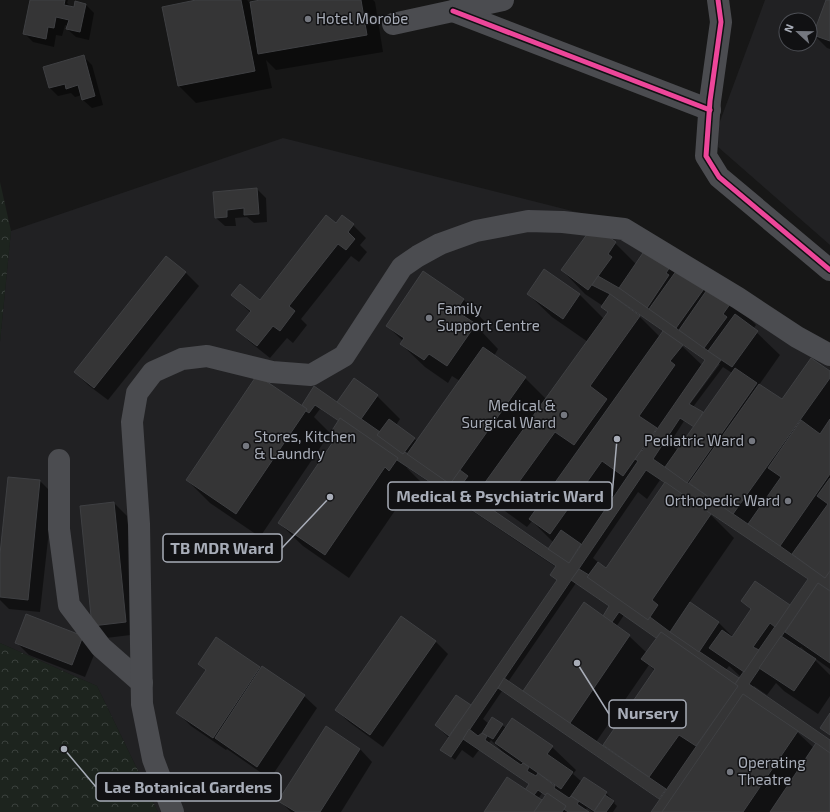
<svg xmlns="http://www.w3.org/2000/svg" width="830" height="812" font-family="'Exo 2',sans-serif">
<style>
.built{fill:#212123;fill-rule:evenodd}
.park{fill:url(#park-crowns)}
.shadow{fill:#0007;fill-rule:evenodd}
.building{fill:#353536;stroke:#3f4043}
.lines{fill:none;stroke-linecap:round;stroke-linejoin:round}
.minor{stroke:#4b4c50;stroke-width:22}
.cycleway-casing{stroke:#111113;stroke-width:8}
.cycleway{stroke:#ed469a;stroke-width:5}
.poi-dot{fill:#757880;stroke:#111113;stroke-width:1.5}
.labels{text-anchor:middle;stroke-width:3;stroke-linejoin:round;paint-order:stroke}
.poi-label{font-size:15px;fill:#a8adb8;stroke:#111113;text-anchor:start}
.leader{fill:none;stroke:#a8adb8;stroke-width:1.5}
.callout-dot{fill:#a8adb8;stroke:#111113;stroke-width:1.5}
.callout{fill:#111113;stroke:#a8adb8;stroke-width:1.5}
.callout-label{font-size:16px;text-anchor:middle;font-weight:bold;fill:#a8adb8}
</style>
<defs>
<pattern id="park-crowns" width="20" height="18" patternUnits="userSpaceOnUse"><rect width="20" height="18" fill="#1d241e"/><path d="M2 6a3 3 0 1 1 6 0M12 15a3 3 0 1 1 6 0" fill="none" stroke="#3b413d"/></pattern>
</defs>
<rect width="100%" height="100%" fill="#171717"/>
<g class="built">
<path d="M765,0H830V245L718,147L719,124ZM786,20H810V44H786Z"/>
<path d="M283,138L592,216L830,347V812H158L97,686L0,643V342L11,231Z"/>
</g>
<g class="park">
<path d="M0,182L11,231L0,342Z"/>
<path d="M0,643L97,686L158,812H0Z"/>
</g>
<g class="shadow">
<path d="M31,0H68L67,3L72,8L86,5L94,13L89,40L76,37L67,29L68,26L65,25L62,36L56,35L54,47L33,42L24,33Z"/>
<path d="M201,0H247L250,3L267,0H373L375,2L383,52L276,70L266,60L272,88L196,103L179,86L163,8Z"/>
<path d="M827,0H830V49L827,48L814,35Z"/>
<path d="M83,56L92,65L103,105L92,108L83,100L82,95L75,97L71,93L58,96L50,88Z"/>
<path d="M257,189L266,198L267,222L254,223L247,217L235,218L236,226H225L216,218L214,193Z"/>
<path d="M342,216L353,225L366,238L360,245L367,252L359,262L351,256L301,319L307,325L293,343L287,338L270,358L250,342L238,330L251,313L232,295L260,301L336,224Z"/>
<path d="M615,243L637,265L647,249L733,301L756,325L753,329L780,355L759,385L782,401L830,373V669L816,659L815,660L830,675V696L818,714L784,691L776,683L767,695L754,686L753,688L830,741V812H652L660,800L502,691L483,719L489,724L502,725L506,728L512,719L552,747L576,770L573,774L582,782L584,778L606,793L615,802L614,803L617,806L613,812H593L587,808L585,810L588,812H485L526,791L530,785L479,750L473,758L462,750L455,760L441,749L449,738L436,725L457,696L471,706L558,580L556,567L408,468H407L421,482L413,493L409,490L349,578L303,546L279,523L338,437L332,431L339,421L320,409L314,417L330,433L260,537L210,503L187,480L302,407L314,388L343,408L377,396L400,419L396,425L417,441L460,381L452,376L448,383L425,367L401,344L403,341L387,326L424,273L464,300L487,324L482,332L498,349L494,356L525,378L546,399L588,342L552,317L528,294L544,270L580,295L604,319L608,313L603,306L585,294L562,270ZM639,314L664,332L660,337L638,315ZM683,345L706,361L703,366L682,346ZM717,364H720L687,408L686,407ZM723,367L732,373L704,414L693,407ZM684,421L694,427L678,451L670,443ZM660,480L666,483L606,569L593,558L638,492L647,499ZM485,491L505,511L527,527L532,521L554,543L549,550L479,501ZM710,514H711L808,579L790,607L742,601L752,611L733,637L719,623L689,603L734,538ZM576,583L610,607L603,617L528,695L508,682ZM624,615L657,639L647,653L629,636L616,627ZM801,647L809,655L799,649ZM649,665L655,671L604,744L609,750L608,751L596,742ZM729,666L741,677L740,679L726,670ZM798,731L817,744L814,748L797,732ZM491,740L505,754L488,744ZM542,793L546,796L542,802L538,799Z"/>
<path d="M166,257L186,273L199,286L108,400L88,385L75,372Z"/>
<path d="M40,481L53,494L40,612L9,609L0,600V563Z"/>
<path d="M114,503L127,516L139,634L106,638L93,625Z"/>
<path d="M83,637L96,650L85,677L29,655L16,642Z"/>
<path d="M217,638L262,669L304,696L317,708L270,779L227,749L226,750L191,726L178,713L206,671L199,664Z"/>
<path d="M435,641L448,654L383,747L349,722L336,710Z"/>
<path d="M360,749L372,762L341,812H291L280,801Z"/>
</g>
<g class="building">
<path d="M30,0H65L64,5L74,7L75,1L86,4L80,32L66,29L69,20L56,17L54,28L48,27L46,39L23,34Z"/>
<path d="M196,0H241L255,71L178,86L162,7Z"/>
<path d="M260,0H361L367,35L258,54L250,2Z"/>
<path d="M826,0H830V41L813,35Z"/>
<path d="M84,55L95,96L82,100L78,85L66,89L65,84L49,88L43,67Z"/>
<path d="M257,188L259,214L244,215V208L227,210V217L215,218L213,192Z"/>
<path d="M326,215L336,223L342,215L354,224L348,232L355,239L346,250L338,244L289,306L295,311L280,331L273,326L257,346L236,330L251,311L231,295L240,284L260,300Z"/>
<path d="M593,226L616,242L608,254L612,257L588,290L561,270Z"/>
<path d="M647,247L672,264L666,273L669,275L647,308L619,288Z"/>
<path d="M166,256L186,272L94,388L74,372Z"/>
<path d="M679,267L706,286L676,328L649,309Z"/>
<path d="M544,269L580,294L563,319L527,294Z"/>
<path d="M423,271L464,299L456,311L476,324L447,366L429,354L424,360L400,344L404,338L386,326Z"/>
<path d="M598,276L619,288L721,360L689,404L703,412L694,427L680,418L653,459L780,546L825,578L830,571V591L818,583L749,684L830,740V753L743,694L662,812H651L738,686L735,684L808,579L646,470L451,757L440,750L557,580L550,575L556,566L397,460L398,458L340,418L339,421L315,405L309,413L306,411L307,409L302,405L314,386L380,432L377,435L403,454L405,452L450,484L460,470L468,476L460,487L569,563L638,461L635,459L641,450L642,451L705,360L610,294L592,285Z"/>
<path d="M711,284L733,300L723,314L727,317L704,348L679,330Z"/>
<path d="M610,294L640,316L590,386L607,399L574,445L555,432L503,504L481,488L608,312L601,307Z"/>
<path d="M735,314L758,331L732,367L708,351Z"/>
<path d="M663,331L683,345L670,361L675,365L639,416L657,428L623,476L602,461L550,534L529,519Z"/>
<path d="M483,347L526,377L450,484L407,454Z"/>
<path d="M811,358L830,371V378L733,514L689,483L759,384L782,399Z"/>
<path d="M735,368L757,383L687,483L665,467Z"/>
<path d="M257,375L307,409L236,514L186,480Z"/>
<path d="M354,378L378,395L361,419L337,402Z"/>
<path d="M340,418L398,458L389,471L385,467L325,555L278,523L337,436L331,432Z"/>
<path d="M389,419L415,438L403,454L377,435Z"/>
<path d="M830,419V474L780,546L748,524L781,477L768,468L801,420L820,434Z"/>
<path d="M8,477L40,480L28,600L0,597V554Z"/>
<path d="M830,478V571L825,578L792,554L828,504L817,496Z"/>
<path d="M665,482L711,514L652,600L658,605L648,620L587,577L598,562L606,568Z"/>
<path d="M114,502L126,622L92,626L80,506Z"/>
<path d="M561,530L581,544L569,563L548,549Z"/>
<path d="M579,569L589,575L587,577L648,620L650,617L670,632L739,678L735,684L661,632L656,638L619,612L612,622L603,616L609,606L571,580Z"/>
<path d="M755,581L790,605L775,627L770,623L753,647L759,650L744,672L709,648L722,630L732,637L751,609L741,601Z"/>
<path d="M818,583L830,591V663L785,632Z"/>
<path d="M584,602L630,635L570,723L523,691Z"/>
<path d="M690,602L719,622L699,652L670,632Z"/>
<path d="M26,614L83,636L72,665L15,643Z"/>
<path d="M401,616L436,641L370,735L335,710Z"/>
<path d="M661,632L738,686L696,746L679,735L649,777L603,745L655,669L641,659Z"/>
<path d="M781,636L816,659L794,691L759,668Z"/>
<path d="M216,637L260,667L213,738L176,713L206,670L198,664Z"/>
<path d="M262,666L305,695L257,767L215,738Z"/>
<path d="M504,678L666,789L659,799L498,688Z"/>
<path d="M743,694L798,731L743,812H662Z"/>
<path d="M456,695L471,705L449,736L435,725Z"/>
<path d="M830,713V735L820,728Z"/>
<path d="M492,717L503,724L493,739L482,733Z"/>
<path d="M512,718L553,746L547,754L573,772L561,789L495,743Z"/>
<path d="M326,726L360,749L320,812H296L278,801Z"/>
<path d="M469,729L478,736L482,733L487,736L485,740L521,765L523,763L529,767L527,771L536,776L538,773L555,786L554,788L569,798L571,796L579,801L577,804L589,812H568L564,809L566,806L547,793L545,795L538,790L534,795L525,790L529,784L463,739Z"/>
<path d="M816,743L830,753V812H770Z"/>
<path d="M507,777L542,800L534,812H484Z"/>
<path d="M584,777L607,792L594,811L571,796Z"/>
<path d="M547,793L566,806L562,812H534Z"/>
<path d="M605,795L614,801L606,812H594Z"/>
</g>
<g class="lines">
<g class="minor">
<path d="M718,0L721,22L710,101L706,156L719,177L830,270"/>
<path d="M453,11L710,110"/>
<path d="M393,24L503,0"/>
<path d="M59,460V529L69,605L101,647L142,683"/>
<path d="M173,812L153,759L142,704L139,524L132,422L137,393L153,372L182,359L207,356L272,372L311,375L344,356L402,267L418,256L440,244L476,231L528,221L563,222L624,229L738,298L797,337L830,355"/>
</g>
<defs>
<g id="cycleway">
<path d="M718,0L721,22L710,101L706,156L719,177L830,270"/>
<path d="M453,11L710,110"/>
</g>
</defs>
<use href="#cycleway" class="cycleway-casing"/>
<use href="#cycleway" class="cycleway"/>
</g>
<g class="poi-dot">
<circle cx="308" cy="19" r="4"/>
<circle cx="429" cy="318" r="4"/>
<circle cx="564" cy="415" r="4"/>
<circle cx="752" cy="441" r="4"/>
<circle cx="246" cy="446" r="4"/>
<circle cx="788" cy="501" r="4"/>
<circle cx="730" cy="772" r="4"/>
</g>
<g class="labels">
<g class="poi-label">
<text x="316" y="24">Hotel Morobe</text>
<text x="437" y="314">Family<tspan x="437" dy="17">Support Centre</tspan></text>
<text x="556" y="411" text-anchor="end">Medical &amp;<tspan x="556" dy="17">Surgical Ward</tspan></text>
<text x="254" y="442">Stores, Kitchen<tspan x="254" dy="17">&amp; Laundry</tspan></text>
<text x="744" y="446" text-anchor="end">Pediatric Ward</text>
<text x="780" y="506" text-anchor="end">Orthopedic Ward</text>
<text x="738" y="768">Operating<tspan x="738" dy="17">Theatre</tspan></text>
</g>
</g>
<path class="leader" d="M617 439L612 496M330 497L282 548M577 663L609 714M64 749L96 787"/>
<g class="callout-dot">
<circle cx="617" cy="439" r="4"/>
<circle cx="330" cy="497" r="4"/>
<circle cx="577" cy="663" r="4"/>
<circle cx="64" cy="749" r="4"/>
</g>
<g class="callout">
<rect x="388" y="482" width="224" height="28" rx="4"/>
<rect x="163" y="534" width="119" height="28" rx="4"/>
<rect x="609" y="700" width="77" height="28" rx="4"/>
<rect x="96" y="773" width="185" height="28" rx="4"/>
</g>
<g class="callout-label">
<text x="500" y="502">Medical &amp; Psychiatric Ward</text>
<text x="222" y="554">TB MDR Ward</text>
<text x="648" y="719">Nursery</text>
<text x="188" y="793">Lae Botanical Gardens</text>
</g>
<g transform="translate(798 32) rotate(292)"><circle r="19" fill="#111113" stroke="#4d4f55"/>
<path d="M0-3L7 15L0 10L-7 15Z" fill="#757880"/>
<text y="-6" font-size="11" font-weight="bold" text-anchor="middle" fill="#a8adb8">N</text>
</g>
</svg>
